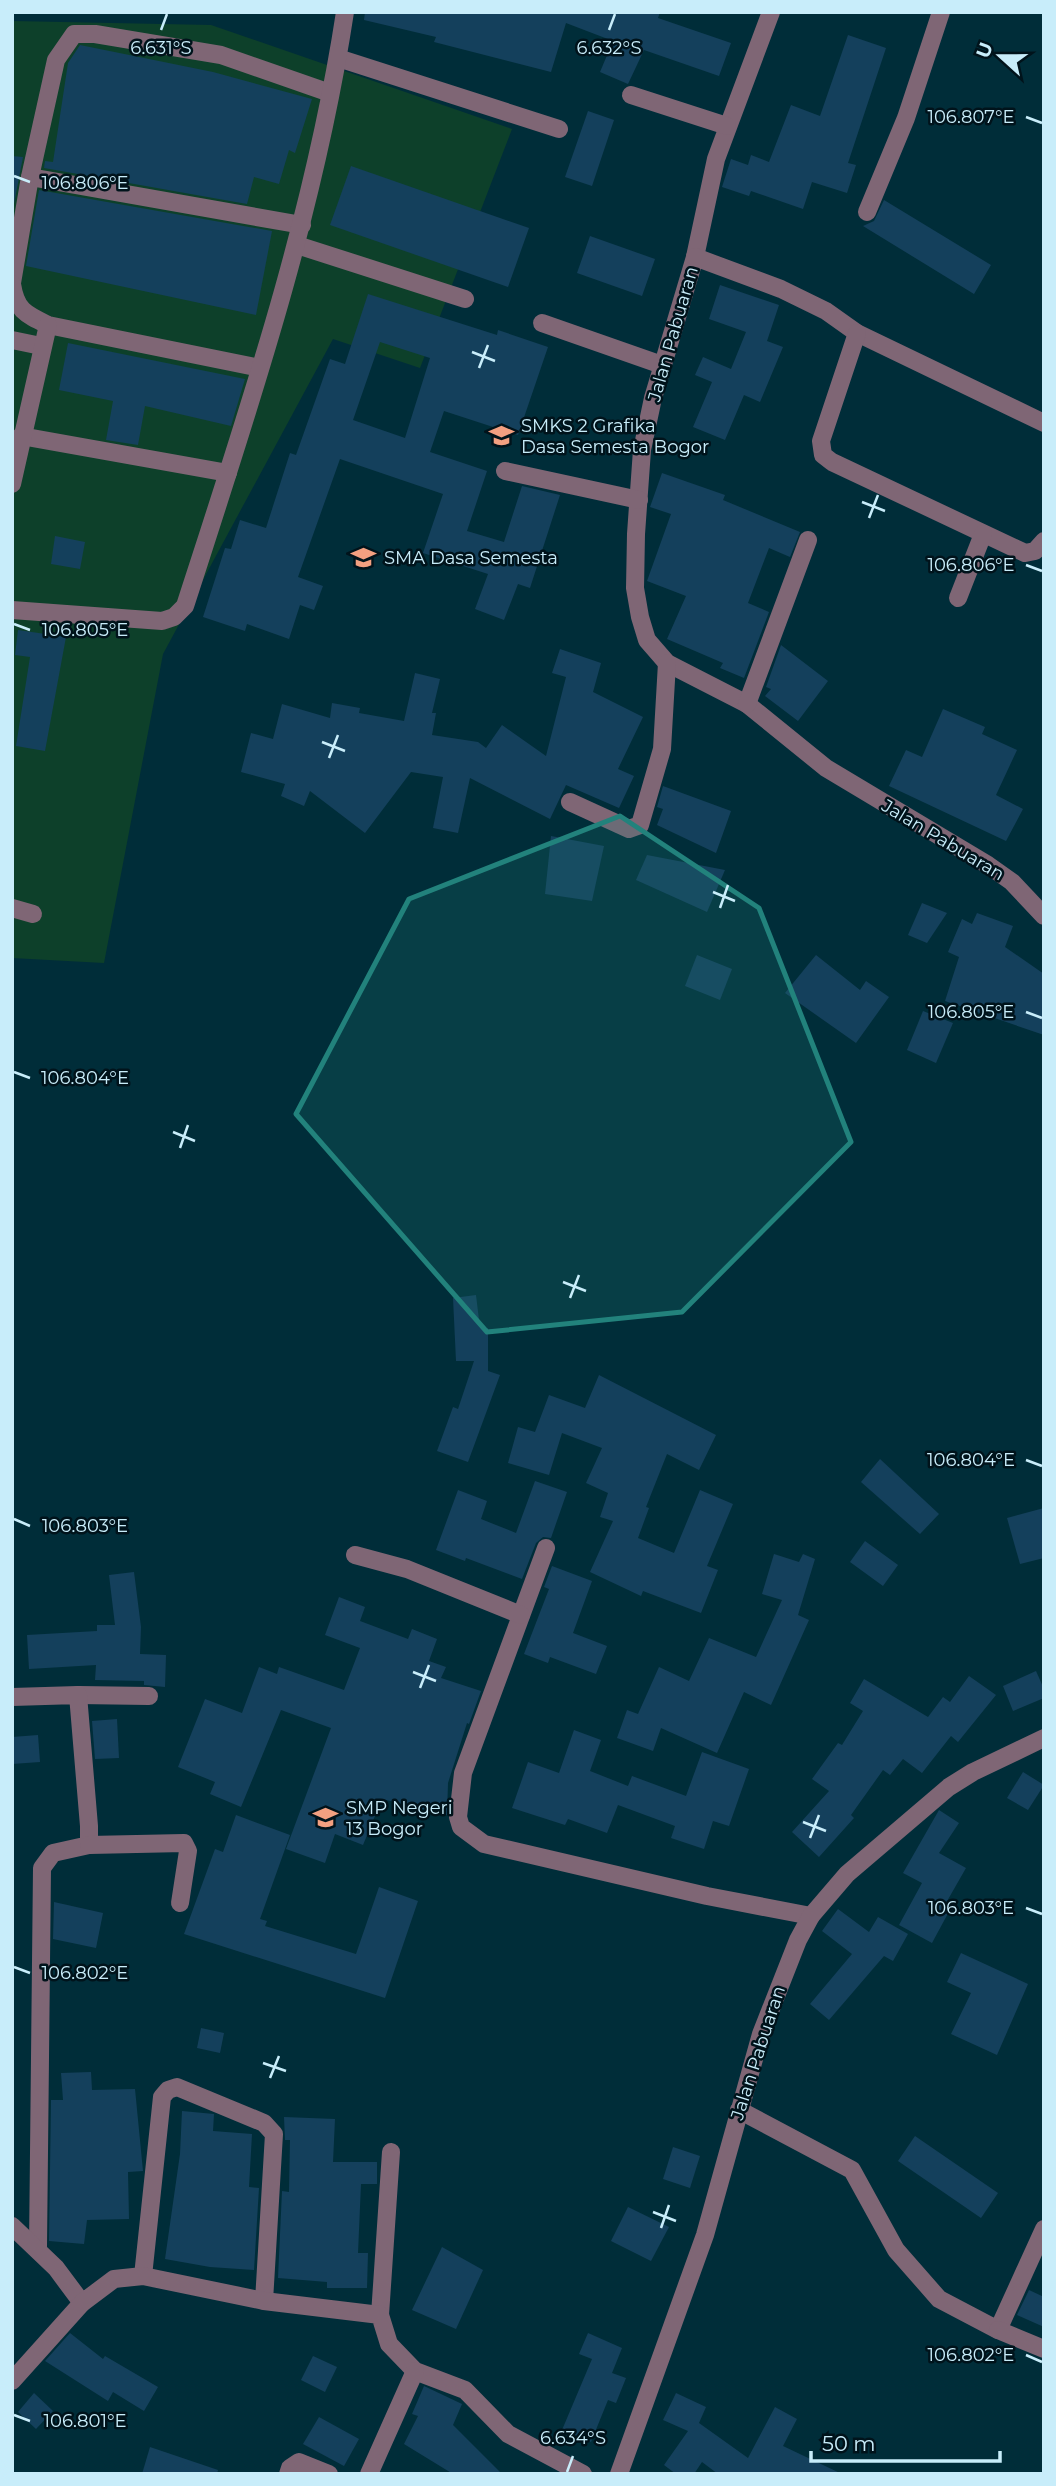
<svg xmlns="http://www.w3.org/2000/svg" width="1056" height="2486" font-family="Montserrat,sans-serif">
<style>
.green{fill:#0d402a}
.building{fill:#14405c;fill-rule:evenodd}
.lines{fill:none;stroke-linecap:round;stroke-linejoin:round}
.minor{stroke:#7f6675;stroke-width:18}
.marked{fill:#22827c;fill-opacity:0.2;stroke:#22827c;stroke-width:5;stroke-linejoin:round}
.ticks{fill:none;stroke:#c8edfa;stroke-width:2.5}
.labels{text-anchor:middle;stroke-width:5;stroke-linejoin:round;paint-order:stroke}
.street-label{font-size:18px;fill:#c8edfa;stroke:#00131b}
.poi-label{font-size:18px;fill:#c8edfa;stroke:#00131b;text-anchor:start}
.ticks-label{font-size:18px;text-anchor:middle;fill:#c8edfa;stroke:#00131b;stroke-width:5;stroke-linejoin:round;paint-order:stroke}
</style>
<rect width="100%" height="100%" fill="#002d39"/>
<path class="green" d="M12,21L211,25L512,129L420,368L333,339L163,654L104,963L12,958Z"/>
<g class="building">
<path d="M365,12H660L658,18L731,43L719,76L644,50L628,84L600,72L613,41L566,23L551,72L434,42L436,37L364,20Z"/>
<path d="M848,35L886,48L848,163L856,165L847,193L812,182L803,209L751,191L749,196L722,187L731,159L748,165L751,155L769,162L791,105L820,116Z"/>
<path d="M80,45L213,72L312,99L295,153L289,150L279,184L254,177L247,204L44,168L45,161L53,162L68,63Z"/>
<path d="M588,111L614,120L592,186L565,177Z"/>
<path d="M12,156L23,157L12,214Z"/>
<path d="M351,166L529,228L508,287L330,225Z"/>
<path d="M39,190L272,231L256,315L26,266Z"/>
<path d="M884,200L991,265L974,294L863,226L874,221Z"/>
<path d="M590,236L655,259L642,296L577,273Z"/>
<path d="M720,285L779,305L767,341L783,347L760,402L744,395L725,440L693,427L712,382L695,375L703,357L731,369L746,332L709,319Z"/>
<path d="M368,294L497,335L498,330L548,347L518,435L444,411L430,452L487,471L467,531L504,542L522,486L560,495L530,588L518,584L504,620L475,609L488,574L423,553L443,494L340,459L298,577L323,586L314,610L300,605L289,639L247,624L245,631L203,617L225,548L231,549L240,520L266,528L290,453L296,455L330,359L345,364ZM380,342L430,358L405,438L353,420Z"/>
<path d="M68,343L245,379L231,426L145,406L138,445L106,440L113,401L59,390Z"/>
<path d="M662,473L725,495L723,500L800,532L790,557L769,548L748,603L769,612L744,678L720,668L723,663L667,639L686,596L647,581L671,514L650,507Z"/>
<path d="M55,536L85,542L80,569L51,564Z"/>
<path d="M18,630L66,637L45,751L16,746L30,657L15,655Z"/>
<path d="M781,645L828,681L798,721L765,696L771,689L766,687Z"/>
<path d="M560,649L601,663L593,692L643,717L618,769L634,776L619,808L566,785L550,819L470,778L458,833L433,828L443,777L411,772L365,833L310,791L304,806L281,796L285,784L241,772L251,733L273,739L282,704L330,718L332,703L360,708L359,713L404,721L415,673L440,679L432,713H436L432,735L478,742L486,748L502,725L546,756L566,677L552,673Z"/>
<path d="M943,709L985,727L982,734L1017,750L996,795L1023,809L1006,841L889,786L906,750L922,757Z"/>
<path d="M663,786L731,811L716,853L657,825L663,809L657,807Z"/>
<path d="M551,836L604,846L592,901L545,894Z"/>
<path d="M647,855L725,870L707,912L636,880Z"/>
<path d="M922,903L947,913L927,943L908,935Z"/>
<path d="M977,913L1013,926L1005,947L1044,974V1035L945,1001L959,957L948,952L962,919L972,924Z"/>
<path d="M697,955L732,969L720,1000L685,986Z"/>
<path d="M816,955L860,990L866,981L889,997L856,1043L785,993Z"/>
<path d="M923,1011L953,1023L936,1063L907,1050Z"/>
<path d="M476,1295L480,1328H488V1371L500,1375L468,1462L437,1451L453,1407L458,1409L474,1361H456L453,1298Z"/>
<path d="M599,1375L716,1435L699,1470L667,1454L646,1507L649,1508L638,1538L674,1553L700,1490L733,1504L707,1566L718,1570L701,1613L643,1591L641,1596L590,1572L613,1521L600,1517L608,1493L586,1483L602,1448L562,1433L549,1475L508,1463L518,1427L535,1432L549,1395L585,1408Z"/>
<path d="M880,1459L939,1514L920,1534L861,1482Z"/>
<path d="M535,1481L567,1492L551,1538L543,1537L536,1543L522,1579L466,1558L465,1561L436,1550L458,1490L487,1501L481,1519L516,1533Z"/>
<path d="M1044,1508V1558L1020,1564L1007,1518Z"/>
<path d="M865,1541L898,1565L883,1586L850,1562Z"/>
<path d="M774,1554L799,1562L803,1554L815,1559L798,1615L809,1620L771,1705L744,1692L717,1753L661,1728L653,1751L617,1738L627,1710L638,1714L659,1667L689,1681L709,1638L756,1657L782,1600L762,1594Z"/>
<path d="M552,1566L592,1581L573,1633L607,1646L596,1674L550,1657L548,1663L524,1654L549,1589L544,1587Z"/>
<path d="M134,1572L141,1627L140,1654L166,1655L165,1687L144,1685V1681L95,1680L96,1665L29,1669L27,1635L97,1631V1625H115L109,1575Z"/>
<path d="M339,1597L365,1607L360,1621L408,1639L412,1629L437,1639L429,1661L446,1667L441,1678L481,1691L469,1724L467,1723L448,1783L447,1815L382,1799L363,1845L335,1834L325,1863L286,1849L331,1728L281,1710L241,1807L210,1794L215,1782L178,1767L205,1699L242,1713L259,1667L277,1674L279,1667L344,1690L360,1648L325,1635Z"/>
<path d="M1036,1671L1044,1689V1698L1013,1711L1003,1686Z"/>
<path d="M969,1676L996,1695L958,1742L951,1736L922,1773L903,1759L890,1775L883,1770L851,1815L854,1818L819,1857L792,1832L829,1791L812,1779L838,1743L842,1745L863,1711L850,1703L864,1679L928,1717L943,1697L950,1702Z"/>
<path d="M117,1719L119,1758L95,1759L92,1721Z"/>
<path d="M574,1730L601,1740L590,1771L628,1786L632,1776L686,1796L702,1752L749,1769L729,1826L713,1821L704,1849L671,1838L675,1826L618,1805L607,1833L568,1819L565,1825L512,1808L528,1762L559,1773Z"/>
<path d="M38,1735L40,1762L12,1764V1737Z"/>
<path d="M1023,1772L1044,1785L1028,1810L1007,1798Z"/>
<path d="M939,1810L959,1823L939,1853L966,1868L946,1903L952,1906L932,1943L899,1925L922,1883L903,1873Z"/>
<path d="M236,1815L290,1835L260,1919L267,1921L265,1926L356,1954L379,1887L418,1901L385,1998L184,1934L215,1849L223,1852Z"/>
<path d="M54,1902L103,1913L96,1948L53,1939Z"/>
<path d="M838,1909L869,1932L878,1917L908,1934L893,1961L884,1956L829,2020L810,2004L852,1954L822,1931Z"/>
<path d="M961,1953L1028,1984L997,2055L951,2034L971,1993L947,1982Z"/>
<path d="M201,2028L224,2033L220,2053L197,2048Z"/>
<path d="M91,2072L92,2090L135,2089L143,2171L128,2172L129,2219L87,2220L84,2244L49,2241L51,2100H63L61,2073Z"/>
<path d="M182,2111L214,2114L213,2131L252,2134L249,2187L259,2188L254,2270L210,2267L165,2259L180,2154Z"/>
<path d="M284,2117L335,2119L333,2162H377V2184H361L358,2253H368L367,2288H327V2282L278,2278L282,2191L289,2192L290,2140H285Z"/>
<path d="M915,2136L998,2193L981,2218L898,2161Z"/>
<path d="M673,2147L700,2156L690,2188L663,2179Z"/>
<path d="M628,2207L669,2227L651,2261L611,2241Z"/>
<path d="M442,2247L483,2270L456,2329L412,2310Z"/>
<path d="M1029,2290L1044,2297V2327L1017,2315Z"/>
<path d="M70,2333L103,2359L105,2356L158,2387L144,2411L113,2392L108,2401L45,2361Z"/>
<path d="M588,2333L622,2348L612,2373L626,2378L616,2403L608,2400L591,2442L562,2430L592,2359L579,2354Z"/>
<path d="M313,2356L337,2367L325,2392L301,2380Z"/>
<path d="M424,2386L462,2404L453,2425L502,2474H453L404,2444L418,2416L412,2414Z"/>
<path d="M34,2393L53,2411L36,2429L18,2412Z"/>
<path d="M676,2393L706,2407L699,2423L748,2458L775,2407L797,2419L783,2446L842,2474H718L702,2462L694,2474H676L664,2465L688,2431L663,2420Z"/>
<path d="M319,2417L359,2439L344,2466L303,2444Z"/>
<path d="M150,2447L218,2470L217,2474H142Z"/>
</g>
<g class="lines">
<g class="minor">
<path d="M771,12L716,159L695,257L653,398L642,450L636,534L635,588L640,617L647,640L667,663L747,704L826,768L988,865L1012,882L1044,916"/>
<path d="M338,58L559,129"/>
<path d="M631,95L727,126"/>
<path d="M30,177L302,225"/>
<path d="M867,212L906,118L941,12"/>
<path d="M297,245L465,299"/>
<path d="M695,257L781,289L826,311L857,333L1044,423"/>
<path d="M12,283L30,177L56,60L74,34H95L221,55L330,93"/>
<path d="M12,284C16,310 25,314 48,325L260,368"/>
<path d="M542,323L662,365"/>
<path d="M857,333L821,441L823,455L832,462L1025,553L1035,551L1044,541"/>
<path d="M12,340L41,346"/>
<path d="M21,436L228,473"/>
<path d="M505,471L639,500"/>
<path d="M12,484L48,325"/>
<path d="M958,598L983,534"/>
<path d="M12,610L162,621L174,617L185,606C248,411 314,216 345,12"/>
<path d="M747,704L808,540"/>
<path d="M570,802L629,829L640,825L662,749L667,663"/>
<path d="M12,908L33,914"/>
<path d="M546,1548L463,1773L458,1817L461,1827L484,1844L707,1896L811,1916"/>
<path d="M355,1555L407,1569L521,1615"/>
<path d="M78,1695L149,1696"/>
<path d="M12,1697L78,1695L89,1826V1845L53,1853L42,1868L38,2247"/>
<path d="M89,1845L184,1843L188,1851L180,1903"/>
<path d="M739,2110L852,2170L896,2250L939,2299L998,2330L1044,2229"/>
<path d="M12,2226L56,2268L82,2303"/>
<path d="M143,2276L162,2097L168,2090L177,2087L264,2123L274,2134L264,2301"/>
<path d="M380,2315L391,2152"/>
<path d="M998,2330L1044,2349"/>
<path d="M12,2381L82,2303L114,2279L143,2276L264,2301L380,2315L389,2344L415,2371L465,2390L508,2434L583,2474"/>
<path d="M288,2474L290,2468L299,2462L329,2474"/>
<path d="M369,2474L415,2371"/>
<path d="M619,2474L705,2235L761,2034L798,1940L811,1916L847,1874L949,1787L973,1772L1044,1738"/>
</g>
</g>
<path class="marked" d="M620,816L759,908L851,1142L682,1312L487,1332L296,1114L409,899Z"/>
<path class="ticks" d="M161,30L167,14M609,30L615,14M1026,117L1042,123M14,176L30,182M472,352L495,361M479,368L488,345M862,502L885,511M869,518L878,495M1026,565L1042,571M14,624L30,630M322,742L345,751M329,758L338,735M713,892L735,901M720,908L728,885M1026,1012L1042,1018M14,1072L30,1078M173,1132L195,1141M180,1148L188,1125M563,1282L586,1291M570,1298L579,1275M1026,1460L1042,1466M14,1519L30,1526M413,1672L436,1681M420,1688L429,1665M803,1822L826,1831M810,1838L819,1815M1026,1908L1042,1914M14,1967L30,1973M263,2063L286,2071M270,2078L279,2056M653,2212L676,2221M661,2228L669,2205M1026,2355L1042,2362M14,2415L30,2421M567,2472L573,2456"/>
<defs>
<symbol id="school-bare" viewBox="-9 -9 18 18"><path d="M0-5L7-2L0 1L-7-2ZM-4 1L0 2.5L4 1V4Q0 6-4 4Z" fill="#f3a081" stroke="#00131b" stroke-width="2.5" paint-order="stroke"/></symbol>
</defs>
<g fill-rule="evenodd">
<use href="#school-bare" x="484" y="418" width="35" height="35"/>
<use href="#school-bare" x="346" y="540" width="35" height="35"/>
<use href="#school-bare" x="308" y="1800" width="35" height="35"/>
</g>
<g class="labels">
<g class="street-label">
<text transform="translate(673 334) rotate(-74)" y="6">Jalan Pabuaran</text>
<text transform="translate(943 840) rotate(31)" y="6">Jalan Pabuaran</text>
<text transform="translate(758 2053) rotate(-72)" y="6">Jalan Pabuaran</text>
</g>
<g class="poi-label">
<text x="521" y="432">SMKS 2 Grafika<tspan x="521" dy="21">Dasa Semesta Bogor</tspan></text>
<text x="384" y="564">SMA Dasa Semesta</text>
<text x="346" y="1814">SMP Negeri<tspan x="346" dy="21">13 Bogor</tspan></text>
</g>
</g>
<g class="ticks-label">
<text x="161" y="54">6.631°S</text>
<text x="609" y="54">6.632°S</text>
<text x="971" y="123">106.807°E</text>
<text x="85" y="189">106.806°E</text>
<text x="971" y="571">106.806°E</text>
<text x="85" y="636">106.805°E</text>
<text x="971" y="1018">106.805°E</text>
<text x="85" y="1084">106.804°E</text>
<text x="971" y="1466">106.804°E</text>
<text x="85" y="1532">106.803°E</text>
<text x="971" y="1914">106.803°E</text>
<text x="85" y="1979">106.802°E</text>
<text x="971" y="2361">106.802°E</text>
<text x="85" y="2427">106.801°E</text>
<text x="573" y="2444">6.634°S</text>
</g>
<rect width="1056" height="2486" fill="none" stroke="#c8edfa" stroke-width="28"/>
<g transform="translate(1000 56) rotate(291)" stroke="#00131b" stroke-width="5" paint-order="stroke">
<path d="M0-5L12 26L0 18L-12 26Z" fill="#c8edfa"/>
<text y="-10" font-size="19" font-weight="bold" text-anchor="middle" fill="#c8edfa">U</text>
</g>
<path d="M811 2451v10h189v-10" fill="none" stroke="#c8edfa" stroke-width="3.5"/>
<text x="822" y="2451" font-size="21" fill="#c8edfa" stroke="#00131b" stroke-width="5" paint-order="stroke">50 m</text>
</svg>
